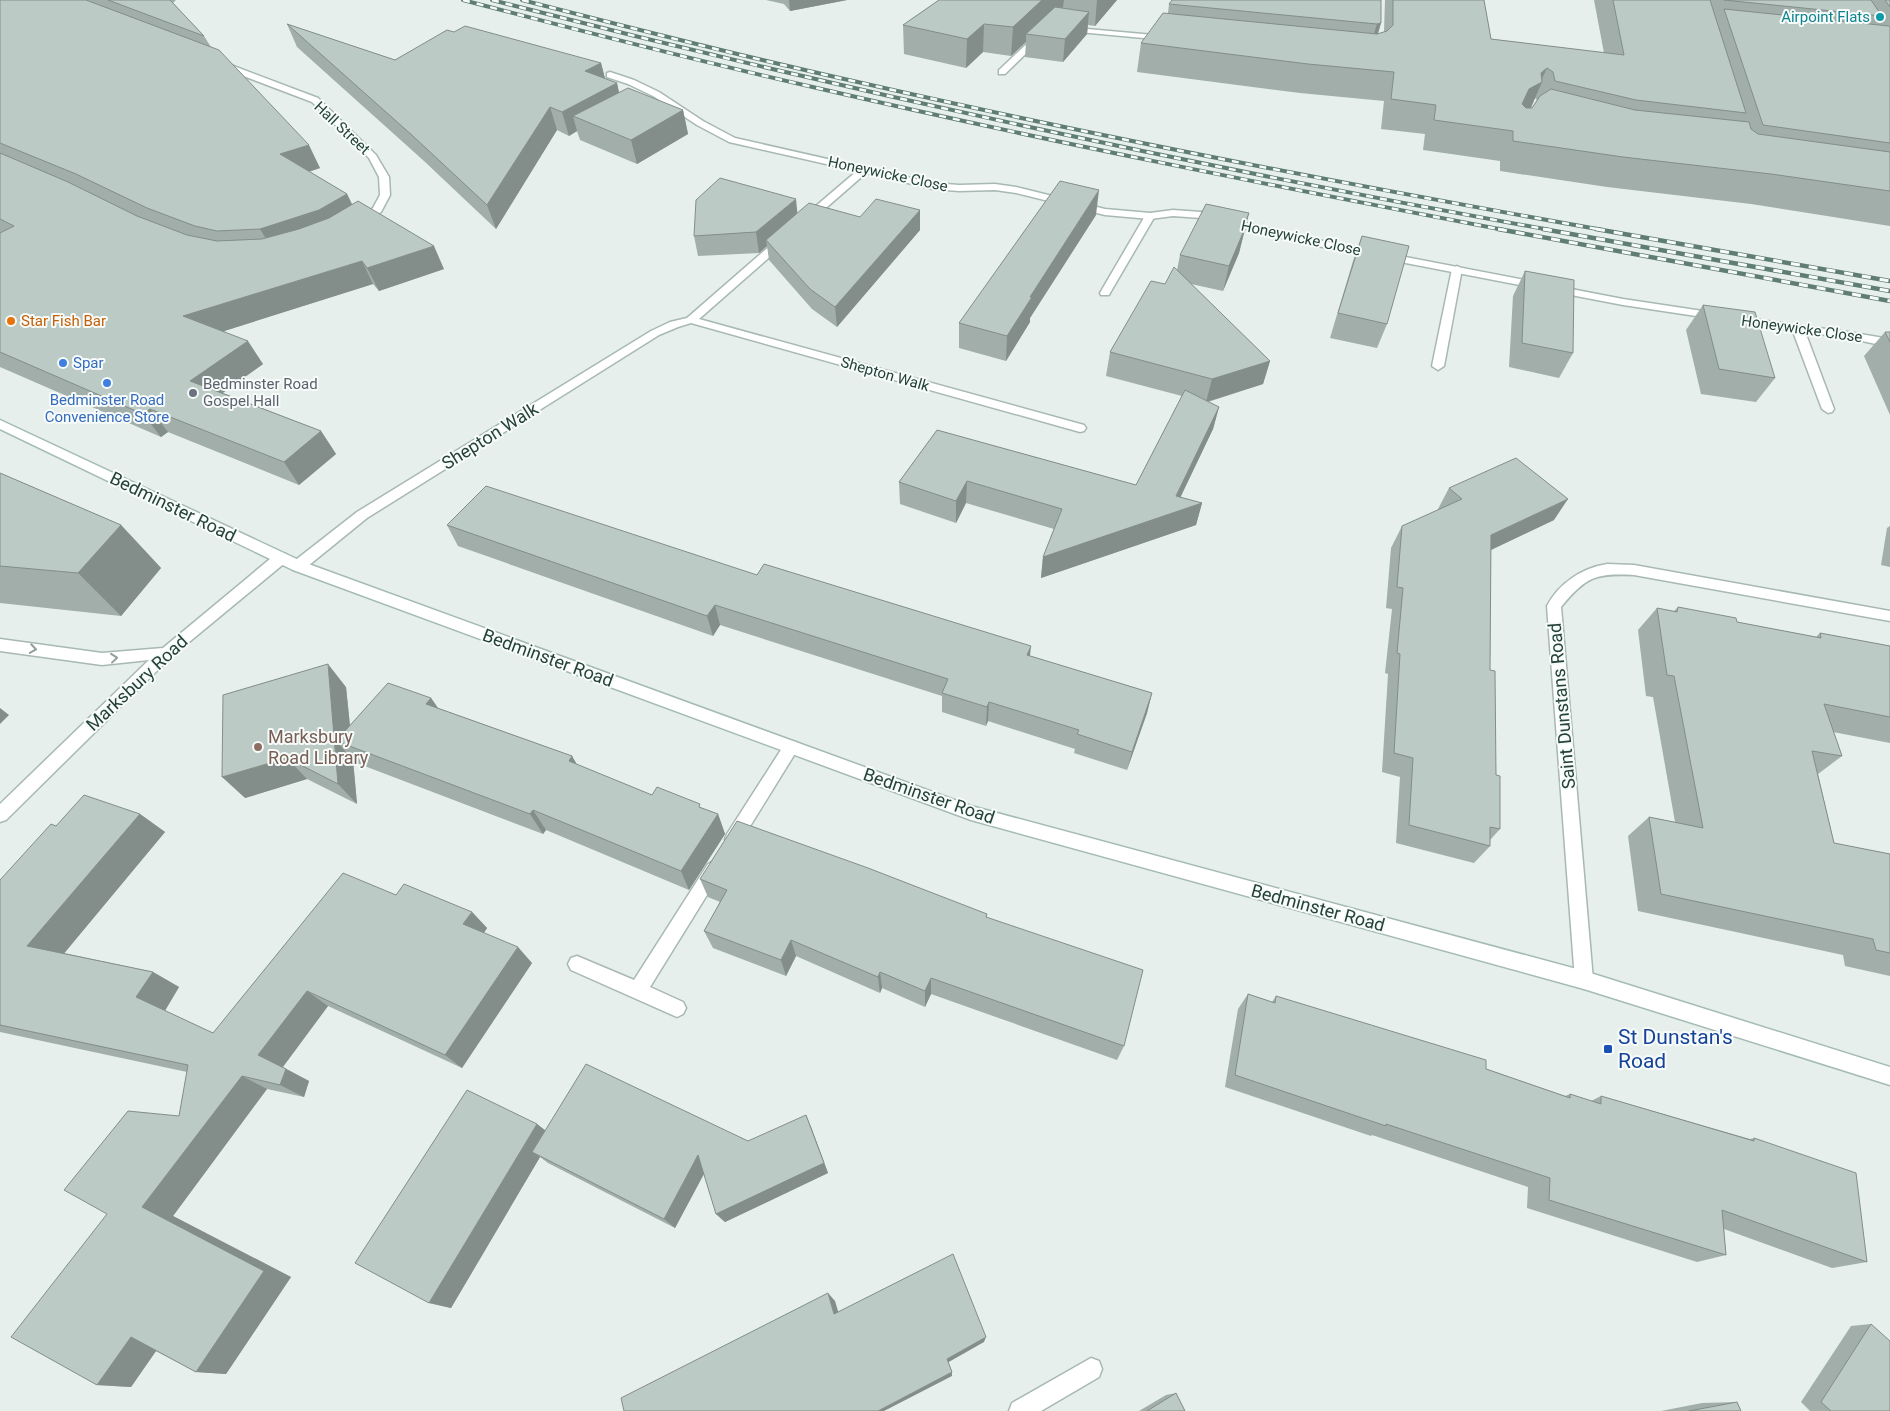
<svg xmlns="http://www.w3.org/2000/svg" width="1890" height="1411" font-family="Roboto,sans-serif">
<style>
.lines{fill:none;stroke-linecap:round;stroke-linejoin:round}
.lane-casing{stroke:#a8b8b2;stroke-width:3}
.street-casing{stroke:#a8b8b2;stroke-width:3}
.secondary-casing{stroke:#a4bbb3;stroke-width:3}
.lane{fill:#fff;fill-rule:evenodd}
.street{fill:#fff;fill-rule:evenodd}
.secondary{fill:#fff;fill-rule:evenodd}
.rail-far1-casing{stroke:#5f7d75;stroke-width:4}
.rail-casing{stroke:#5f7d75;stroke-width:4.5}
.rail-far1{stroke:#f7fbf9;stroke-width:2.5;stroke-dasharray:7;stroke-linecap:butt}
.rail{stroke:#f7fbf9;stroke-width:3;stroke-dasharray:9;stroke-linecap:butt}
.wall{fill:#a1aea9;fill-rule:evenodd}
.shaded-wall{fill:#838d89}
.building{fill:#bbcac4;stroke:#838d89}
.oneway{stroke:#92a09c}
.culture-dot{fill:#0f9aa8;stroke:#f7fbf9;stroke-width:2}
.food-dot{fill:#e8710a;stroke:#f7fbf9;stroke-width:2}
.shop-dot{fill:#3f7fe0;stroke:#f7fbf9;stroke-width:2}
.worship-dot{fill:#6b7280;stroke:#f7fbf9;stroke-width:2}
.education-dot{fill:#8d6e63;stroke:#f7fbf9;stroke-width:2}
.transit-dot{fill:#1a4fb4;stroke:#f7fbf9;stroke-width:2}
.labels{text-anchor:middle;stroke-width:4;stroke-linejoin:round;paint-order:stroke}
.far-culture-label{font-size:15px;fill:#0d838f;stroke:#f7fbf9;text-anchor:end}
.far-street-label{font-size:15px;fill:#24423a;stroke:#f7fbf9}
.far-food-label{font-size:15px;fill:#c56008;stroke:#f7fbf9;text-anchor:start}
.far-shop-label{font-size:15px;fill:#366cbe;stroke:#f7fbf9;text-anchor:start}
.far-worship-label{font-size:15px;fill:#5b616d;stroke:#f7fbf9;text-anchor:start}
.street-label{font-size:18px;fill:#24423a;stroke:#f7fbf9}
.education-label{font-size:18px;fill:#785e54;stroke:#f7fbf9;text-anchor:start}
.near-transit-label{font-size:21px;fill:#164399;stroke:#f7fbf9;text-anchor:start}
</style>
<rect width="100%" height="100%" fill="#e6efeb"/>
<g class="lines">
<defs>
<g id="lane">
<path d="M1150,213L1155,216L1110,293L1109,295H1101L1100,293L1145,216Z"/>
<path d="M1457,266L1462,269L1444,366L1438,370L1432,366L1452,269Z"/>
<path d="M1798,326L1804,329L1834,409L1832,412L1828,413L1822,409L1792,329Z"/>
<path d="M791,741L796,742L799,747L796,752L739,844L733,846L727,844L725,839L727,834L786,742Z"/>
<path d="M714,861L720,864L722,869L720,874L650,987L683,1002L686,1008L683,1014L677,1017L571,970L568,964L571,958L577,956L634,980L708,864Z"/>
</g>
<g id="street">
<path d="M1065,27L1165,36L1169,38L1165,40L1068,31H1065Z"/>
<path d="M1036,35L1043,37L1005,74H999V70Z"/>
<path d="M217,62H223L318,98L376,155L389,177L390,195L381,212L360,225L355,222L373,208L380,195L379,177L369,158L312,102L217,66Z"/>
<path d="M610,72L634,80L659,92L703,121L735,138L933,183L959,185L995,184L1016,187L1105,209L1150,213L1173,210L1201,212L1302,237L1623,299L1716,313L1722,316L1716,319L1623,305L1302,243L1201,218L1173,216L1150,219L1105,215L1016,193L995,190L959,191L933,189L866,173L811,221H803V217L857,171L729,142L697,125L653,96L628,84L607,77V73Z"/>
<path d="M784,236L788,237L789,239L788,241L699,319L1084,425L1086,428L1084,431L1080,432L691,323L678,327L659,335L367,518L303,570H293L291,566L293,562L357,512L651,331L670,322L687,318L780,237Z"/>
<path d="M1738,317L1848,332L1890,339V347L1848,338L1734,322L1732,320L1734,318Z"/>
<path d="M281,553L286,554L288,558L286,562L171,657L6,820L0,822V804L149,660L102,665L0,651V639L102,653L163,648L276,554Z"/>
<path d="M1607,564L1634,565L1890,611V621L1634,575C1595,573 1586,577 1561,607L1593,980L1590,986L1584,989L1578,986L1575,980L1547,606C1559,583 1582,568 1607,564Z"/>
<path d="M1091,1358L1099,1361L1102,1369L1099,1377L1041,1411H1009L1012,1403Z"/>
</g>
<path id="secondary" d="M0,420L303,562L971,806L1584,971L1890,1067V1085L1584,989L971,820L293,570L0,429Z"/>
</defs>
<use href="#lane" class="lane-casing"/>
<use href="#street" class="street-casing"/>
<use href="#secondary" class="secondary-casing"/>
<use href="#lane" class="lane"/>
<use href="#street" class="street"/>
<use href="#secondary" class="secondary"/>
<defs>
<g id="rail-far1">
<path d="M463,0C581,31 698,61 817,88C1045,141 1274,186 1504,230"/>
<path d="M492,0C842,90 1194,166 1550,230"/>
<path d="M522,0C635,29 748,58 862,83C1108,139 1355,186 1603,230"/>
</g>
<g id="rail">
<path d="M1498,229L1890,301"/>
<path d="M1543,229L1890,291"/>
<path d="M1596,229L1890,281"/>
</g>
</defs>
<use href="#rail-far1" class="rail-far1-casing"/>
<use href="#rail" class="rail-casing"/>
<use href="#rail-far1" class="rail-far1"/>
<use href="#rail" class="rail"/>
</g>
<g class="wall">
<path d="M0,0H176L173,3L204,36L211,47L320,168L309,172L347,194L352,204L444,269L379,291L373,284L224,331L263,364L223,393L321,431L336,454L299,485L168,432L161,437L0,367Z"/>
<path d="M766,0H847L790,11L784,4Z"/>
<path d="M939,0H1117L1095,26L1088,25L1087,34L1063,62L1025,57L1026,42L1011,56L983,52L966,68L904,54L903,25Z"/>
<path d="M1385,0H1484L1491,39L1604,53L1594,0H1890V226L1751,204L1607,187L1500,171V161L1423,150L1425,134L1381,129L1384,101L1300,93L1137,72L1141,43L1168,13L1169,4L1381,23L1378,34L1384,32ZM1535,98L1537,100L1532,108H1531Z"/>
<path d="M287,24L395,60L454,32L601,63L605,79L617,83L619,93L683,110L688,134L637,164L580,140L577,131L569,136L557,130L496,229L424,161L297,47Z"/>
<path d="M797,213L860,217L920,230L837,327L812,309L769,260L767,246L759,253L698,256L694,236Z"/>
<path d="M1249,213L1239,253L1223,291L1191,284L1270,361L1263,384L1208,402L1219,407L1213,429L1180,497L1202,503L1196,525L1041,578L1043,557L1054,529L966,503L956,523L900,504L899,482L937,430L1136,485L1182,396L1106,376L1110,352L1177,270L1180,255Z"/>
<path d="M1096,215L1030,318V322L1006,361L959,348V323Z"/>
<path d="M1362,236L1387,324L1377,348L1330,338L1353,261Z"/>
<path d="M1525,271L1573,353L1559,378L1509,367L1513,296Z"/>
<path d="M1703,305L1775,378L1756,402L1701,394L1686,330Z"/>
<path d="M1885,332H1890V415L1864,356Z"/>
<path d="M0,473L121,525L161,568L121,616L0,603Z"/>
<path d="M1449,488L1554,520L1491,550L1490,670L1496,775L1500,829L1490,840V846L1474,863L1396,843L1400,777L1382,772L1388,674L1385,673L1392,609L1386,608L1391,548L1402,526L1438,510V509Z"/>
<path d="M447,525L757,575L1030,656L1152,693L1147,713L1127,770L1074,753L1075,749L988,721L986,726L942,712V696L720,625L713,636L458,546Z"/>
<path d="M1890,526V567L1881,565L1887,528Z"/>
<path d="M1678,607L1737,622L1816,637L1820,633L1890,646V743L1833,732L1842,756L1818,774L1834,843L1890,854V976L1845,966L1843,955L1638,911L1628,836L1649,817L1675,822L1653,697L1646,696L1638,630L1657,608L1674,611Z"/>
<path d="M346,687L350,725L431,698L438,708L572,756L577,765L652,795L702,808L718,814L725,834L689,890L546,830L543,834L354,762L353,760L357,804L307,779L245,798Z"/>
<path d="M140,814L165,832L64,953L153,972L179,987L165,1011L213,1033L396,895L472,912L487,928L484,933L532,963L462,1068L328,1006L283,1067L309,1081L304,1097L267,1089L173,1216L291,1277L226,1374L196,1372L156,1351L131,1387L97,1385L107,1214L179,1116L187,1072L0,1032V880L56,826Z"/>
<path d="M700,879L987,914V917L1124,1046L1117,1060L931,994L925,1007L882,988L880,993L796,956L786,976L713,948L704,931L720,902L708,897Z"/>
<path d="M1248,994L1272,1002L1276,996L1565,1096L1570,1094L1591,1101L1601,1096L1750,1139L1754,1138L1867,1262L1832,1268L1724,1229L1726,1255L1697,1262L1527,1208L1528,1187L1372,1135L1371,1136L1225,1087L1238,1009Z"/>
<path d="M537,1124L545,1130L748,1141L811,1127L828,1173L725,1222L716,1214L704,1174L675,1228L548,1163L540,1157L451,1308L429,1303Z"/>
<path d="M1871,1324L1890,1411H1810L1801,1402L1851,1326Z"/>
<path d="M1176,1393L1185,1411H1139L1166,1395Z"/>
<path d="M1737,1402L1741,1411H1661L1702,1403Z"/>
</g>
<g class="shaded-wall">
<path d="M789,0H847L790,11Z"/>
<path d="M1042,0H1064L1063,7L1033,35L1026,34V42L1011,56L1013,27Z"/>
<path d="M1097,0H1117L1095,26Z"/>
<path d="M1089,12L1087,34L1063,62L1065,39Z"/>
<path d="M1381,23L1372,52L1368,53L1377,24Z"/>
<path d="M984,24L983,52L966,68L967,39Z"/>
<path d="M601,63L607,86L585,71Z"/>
<path d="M1547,68L1540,83L1542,82L1529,112L1516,119L1509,134L1529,89L1541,73Z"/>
<path d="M617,83L622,107L573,116L577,131L569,136L562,112Z"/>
<path d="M550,107L557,130L496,229L487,205Z"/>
<path d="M683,110L688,134L637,164L631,140Z"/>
<path d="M309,145L320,168L292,177L280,154Z"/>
<path d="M1099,190L1096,215L1030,318V322L1006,361L1007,336L1030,297Z"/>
<path d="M347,194L358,217L274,252L260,229Z"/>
<path d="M796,199L798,219L766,240L767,246L759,253L756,232Z"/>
<path d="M920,210V230L837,327L835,307Z"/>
<path d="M1249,213L1239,253L1223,291L1229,266Z"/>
<path d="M434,246L444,269L379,291L367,268Z"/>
<path d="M362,261L373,284L199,339L183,316Z"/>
<path d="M248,341L263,364L207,404L190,381Z"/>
<path d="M1270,361L1263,384L1206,402L1212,379Z"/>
<path d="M1219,407L1213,429L1173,513L1202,503L1196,525L1041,578L1043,557L1176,496Z"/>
<path d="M150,409L168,432L161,437L143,414Z"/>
<path d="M321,431L336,454L299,485L284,462Z"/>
<path d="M967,481L966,503L956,523V501Z"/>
<path d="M1568,499L1554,520L1478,556L1491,535Z"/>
<path d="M121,525L161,568L121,616L78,573Z"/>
<path d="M715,605L720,625L713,636L707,616Z"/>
<path d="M1031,646L1029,665L1027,655Z"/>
<path d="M328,664L346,687L352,747L336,741L353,760L357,804L338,784Z"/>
<path d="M1152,693L1147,713L1127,770L1132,752Z"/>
<path d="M431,698L446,720L426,704Z"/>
<path d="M989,702L988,721L986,726L987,707Z"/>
<path d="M0,708L9,715L0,724Z"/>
<path d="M572,756L584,777L569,761Z"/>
<path d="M287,758L307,779L245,798L222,777Z"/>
<path d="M533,810L546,830L543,834L530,814Z"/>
<path d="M140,814L165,832L57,962L27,946Z"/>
<path d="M718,814L725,834L689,890L681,871Z"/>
<path d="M472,912L487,928L479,940L463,924Z"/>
<path d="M791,940L796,956L786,976L781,960Z"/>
<path d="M518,947L532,963L462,1068L445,1055Z"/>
<path d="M153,972L179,987L164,1012L136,997Z"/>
<path d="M880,972L882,988L880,993L878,977Z"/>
<path d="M931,978V994L925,1007V991Z"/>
<path d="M307,991L328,1006L282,1068L258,1055Z"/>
<path d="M286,1069L309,1081L304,1097L280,1085Z"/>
<path d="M242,1076L267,1089L173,1216L291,1277L226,1374L196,1372L142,1207Z"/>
<path d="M806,1115L811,1127L828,1173L725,1222L716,1214Z"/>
<path d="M537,1124L552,1136L532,1152L540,1157L451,1308L429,1303Z"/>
<path d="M698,1155L708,1166L675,1228L664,1219Z"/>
<path d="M828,1293L835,1301L841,1321L834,1314Z"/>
<path d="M131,1337L163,1341L131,1387L97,1385Z"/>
<path d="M986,1337L984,1342L947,1363V1359Z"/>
<path d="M952,1372V1376L884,1411H878Z"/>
</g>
<g class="building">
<path d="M0,0H86L219,50L309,145L280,154L347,194L319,210L260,229L217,231L195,226L147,208L76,174L0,143Z"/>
<path d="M108,0H170L204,36Z"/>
<path d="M939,0H1042L1013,27L984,24L967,39L903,25Z"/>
<path d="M1172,0H1381V23L1377,24L1169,4Z"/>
<path d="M1393,0H1484L1491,39L1624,55L1613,0H1710L1746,113L1636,100L1555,81L1553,72L1547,68L1541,73L1542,82L1529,89L1522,104L1526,108H1532L1540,96L1551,89L1635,110L1749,122L1751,129L1758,134L1890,152V191L1771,174L1623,157L1513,141V131L1434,120L1436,105L1391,99L1394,72L1308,64L1141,43L1163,13L1377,34L1387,31L1393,25Z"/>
<path d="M1724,0H1871L1882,16Z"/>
<path d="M1885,0H1890V7Z"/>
<path d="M1055,7L1089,12L1065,39L1026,34Z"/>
<path d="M1724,9L1889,26L1890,27V143L1763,125Z"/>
<path d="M287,24L395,60L447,30L454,32L465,26L601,63L585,71L617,83L562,112L550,107L487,205L414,137Z"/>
<path d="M628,88L683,110L631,140L573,116Z"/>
<path d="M0,153L68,182L137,216L187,235L217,241L262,239L299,229L329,218L358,201L434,246L367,268L362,261L183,316L248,341L190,381L321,431L284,462L150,409L143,414L0,352V233L14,226L0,219Z"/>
<path d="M720,178L796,199L756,232L694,236L696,200Z"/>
<path d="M1060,181L1099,190L1030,297H1032L1007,336L959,323Z"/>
<path d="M876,199L920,210L835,307L810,289L766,240L809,203L860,217Z"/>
<path d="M1206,204L1249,213L1243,228H1245L1229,266L1180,255Z"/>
<path d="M1362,236L1409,246L1387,324L1338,313Z"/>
<path d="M1174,267L1270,361L1212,379L1110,352L1151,281L1165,284Z"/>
<path d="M1525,271L1574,280L1573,353L1522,343Z"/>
<path d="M1703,305L1755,312L1775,378L1719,369Z"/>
<path d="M1885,332H1890V342Z"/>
<path d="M1185,390L1219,407L1176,496L1202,503L1043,557L1062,509L967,481L956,501L899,482L937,430L1136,485Z"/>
<path d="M1516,458L1568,499L1491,535L1490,670L1495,671L1496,775L1500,776V829L1490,827V846L1409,825L1413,758L1394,753L1400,654L1397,653L1403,588L1397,587L1402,526L1462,499L1449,488Z"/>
<path d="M0,473L121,525L78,573L0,566Z"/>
<path d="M486,486L757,575L764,564L1031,646L1027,655L1152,693L1132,752L1077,734L1079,730L989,702L987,707L942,693L948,679L715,605L707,616L447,525Z"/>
<path d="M1678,607L1736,618L1737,622L1821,638L1820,633L1890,646V717L1824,704L1842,756L1812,751L1834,843L1890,854V953L1876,950L1873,939L1661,894L1649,817L1703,828L1674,676L1667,675L1657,608L1677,612Z"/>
<path d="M328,664L338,784L287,758L222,777L223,695Z"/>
<path d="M388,683L431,698L426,704L572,756L569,761L652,795L657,787L700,804L699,807L718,814L681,871L533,810L530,814L336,741Z"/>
<path d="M84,795L140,814L27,946L153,972L136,997L213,1033L343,873L396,895L404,884L472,912L463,924L518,947L445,1055L307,991L258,1055L286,1069L280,1085L242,1076L142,1207L264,1271L196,1372L131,1337L97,1385L11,1337L107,1214L64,1190L128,1111L179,1116L188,1065L0,1025V880L51,824L56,826Z"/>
<path d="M737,821L868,868L987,914L986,917L1143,970L1124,1046L931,978L925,991L880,972L878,977L791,940L781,960L704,931L727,890L700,879Z"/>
<path d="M1248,994L1275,1003L1276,996L1486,1060V1069L1570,1098V1094L1601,1104V1096L1754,1141V1138L1856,1173L1867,1262L1722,1210L1726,1255L1549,1200L1550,1178L1386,1124V1126L1235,1075Z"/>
<path d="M586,1064L748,1141L806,1115L824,1163L716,1214L698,1155L664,1219L532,1152Z"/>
<path d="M467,1090L537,1124L429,1303L355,1263Z"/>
<path d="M953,1254L986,1337L947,1359L952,1372L878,1411H624L621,1398L828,1293L834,1314Z"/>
<path d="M1871,1324L1890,1341V1411H1831L1821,1402Z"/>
<path d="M1176,1393L1185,1411H1147Z"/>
<path d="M1737,1402L1741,1411H1689Z"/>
</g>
<defs><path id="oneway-chevron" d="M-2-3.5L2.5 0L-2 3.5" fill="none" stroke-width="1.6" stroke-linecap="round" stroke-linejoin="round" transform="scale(1.25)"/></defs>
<g class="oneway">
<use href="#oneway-chevron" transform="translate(33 649) rotate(9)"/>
<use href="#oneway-chevron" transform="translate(114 658) rotate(-6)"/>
</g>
<circle class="culture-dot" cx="1880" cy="17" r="5"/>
<circle class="food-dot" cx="11" cy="321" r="5"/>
<g class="shop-dot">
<circle cx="63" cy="363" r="5"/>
<circle cx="107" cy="383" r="5"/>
</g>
<circle class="worship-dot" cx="193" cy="393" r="5"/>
<circle class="education-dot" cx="258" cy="747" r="5"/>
<rect class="transit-dot" x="1603" y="1044" width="10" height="10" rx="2.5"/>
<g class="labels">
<g class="far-culture-label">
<text x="1870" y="22">Airpoint Flats</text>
</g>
<g class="far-street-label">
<text transform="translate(342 128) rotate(43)" y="5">Hall Street</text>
<text transform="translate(888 174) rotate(12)" y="5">Honeywicke Close</text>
<text transform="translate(1301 238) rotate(12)" y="5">Honeywicke Close</text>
<text transform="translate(1802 329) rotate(8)" y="5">Honeywicke Close</text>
<text transform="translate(885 374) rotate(16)" y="5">Shepton Walk</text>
</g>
<g class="far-food-label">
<text x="21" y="326">Star Fish Bar</text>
</g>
<g class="far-shop-label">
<text x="73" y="368">Spar</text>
<text x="107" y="405" text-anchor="middle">Bedminster Road<tspan x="107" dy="17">Convenience Store</tspan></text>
</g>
<g class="far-worship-label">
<text x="203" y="389">Bedminster Road<tspan x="203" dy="17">Gospel Hall</tspan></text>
</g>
<g class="street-label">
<text transform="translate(490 436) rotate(-32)" y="6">Shepton Walk</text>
<text transform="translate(173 507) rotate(26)" y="6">Bedminster Road</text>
<text transform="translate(548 658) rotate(20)" y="6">Bedminster Road</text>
<text transform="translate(137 683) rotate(-43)" y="6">Marksbury Road</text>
<text transform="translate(1562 706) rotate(-95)" y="6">Saint Dunstans Road</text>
<text transform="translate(929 796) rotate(19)" y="6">Bedminster Road</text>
<text transform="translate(1318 908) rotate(15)" y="6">Bedminster Road</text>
</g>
<g class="education-label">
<text x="268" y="743">Marksbury<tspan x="268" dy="21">Road Library</tspan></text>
</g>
<g class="near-transit-label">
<text x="1618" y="1044">St Dunstan's<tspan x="1618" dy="24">Road</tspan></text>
</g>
</g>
</svg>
